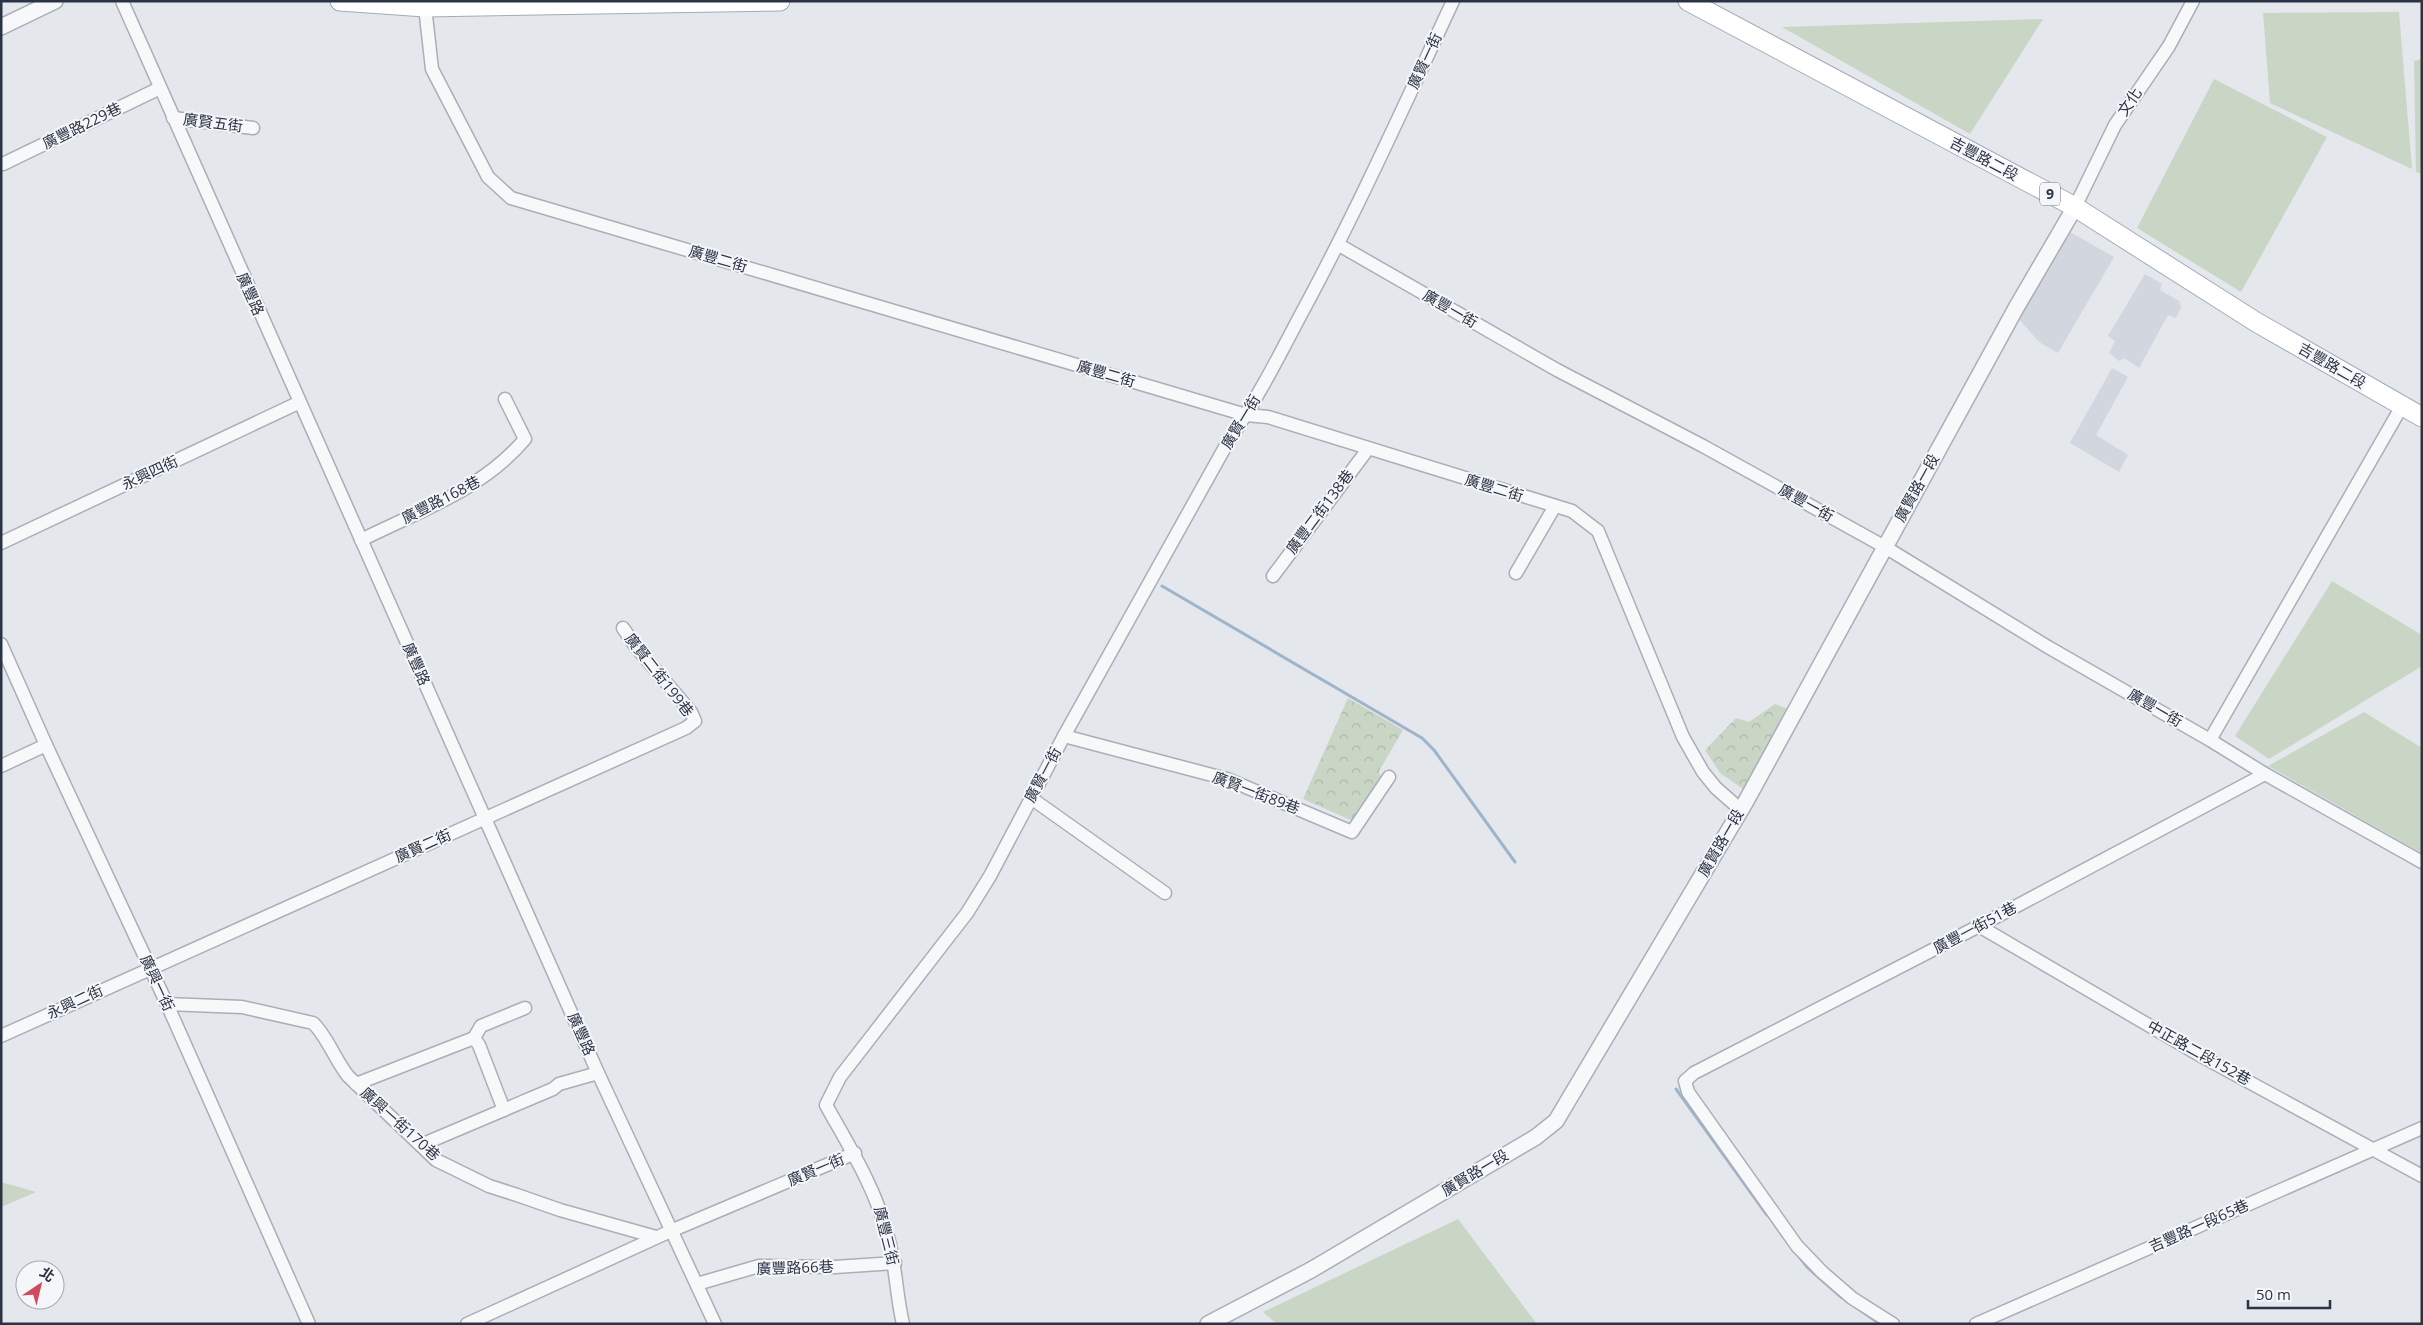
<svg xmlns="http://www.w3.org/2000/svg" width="2423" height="1325" font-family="'Open Sans','Noto Sans TC',sans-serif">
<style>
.built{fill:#d2d6de}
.green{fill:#c9d6c5}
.forest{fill:url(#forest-crowns)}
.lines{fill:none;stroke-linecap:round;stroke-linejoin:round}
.stream{stroke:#9fb4cc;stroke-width:3}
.minor-casing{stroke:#a9aeb7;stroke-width:15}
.tertiary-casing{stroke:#a9aeb7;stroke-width:18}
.primary-casing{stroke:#a3abb8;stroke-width:21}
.minor{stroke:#f7f8fa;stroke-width:12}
.tertiary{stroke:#f7f8fa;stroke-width:15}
.primary{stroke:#fff;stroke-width:19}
.labels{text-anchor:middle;stroke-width:4;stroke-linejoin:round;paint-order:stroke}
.shield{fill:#f4f6f9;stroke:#676e7b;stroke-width:1}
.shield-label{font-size:14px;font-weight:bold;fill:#2b3445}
.street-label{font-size:15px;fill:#2b3445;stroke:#f4f6f9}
</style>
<defs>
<pattern id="forest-crowns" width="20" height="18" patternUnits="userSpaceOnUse" patternTransform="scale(1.25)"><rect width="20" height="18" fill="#c9d6c5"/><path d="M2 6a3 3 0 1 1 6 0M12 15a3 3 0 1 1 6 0" fill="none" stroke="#adb8ab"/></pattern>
</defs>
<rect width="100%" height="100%" fill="#e4e7ec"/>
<g class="built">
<path d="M2070,232L2114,257L2058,353L2039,342L2017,317L2041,268Z"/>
<path d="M2145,274L2162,284L2160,290L2179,301L2181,308L2176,318L2168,315L2139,368L2124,358L2119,361L2109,353L2115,341L2108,336Z"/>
<path d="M2112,368L2128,377L2096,435L2128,455L2119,472L2070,443Z"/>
</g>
<g class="green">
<path d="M2399,12L2412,169L2270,103L2263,13Z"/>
<path d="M2043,19L1970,134L1782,27Z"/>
<path d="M2422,59V174L2416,172L2414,61Z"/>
<path d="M2214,79L2327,137L2241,292L2137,228Z"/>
<path d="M2332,581L2422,635V666L2269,759L2235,736Z"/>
<path d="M2364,712L2422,748V853L2268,766Z"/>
<path d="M1,1182L36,1192L1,1207Z"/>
<path d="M1458,1219L1537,1324H1277L1263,1312Z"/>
</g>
<g class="forest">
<path d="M1348,698L1403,730L1379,771L1381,778L1355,822L1303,799Z"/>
<path d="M1775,704L1788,709L1743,789L1720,773L1705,750L1736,718L1749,722Z"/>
</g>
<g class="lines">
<g class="stream">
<path d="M1162,586L1422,738L1434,750L1515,862"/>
<path d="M1676,1089L1767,1215"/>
<path d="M1800,1258L1808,1268L1842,1298"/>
<path d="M1860,1310L1880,1324"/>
</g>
<defs>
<g id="minor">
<path d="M122,1L598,1073L715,1324"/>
<path d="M425,7L432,69L488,177L511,198L1246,415L1268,417L1572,511L1598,531L1683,737L1703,772L1716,788L1741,810"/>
<path d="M173,118L253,128"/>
<path d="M3,164L160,88"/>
<path d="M2075,207L2115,125L2169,46L2193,1"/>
<path d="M1339,245L1557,370L1703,446L1885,547L2048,647L2210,740L2265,774L2422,862"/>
<path d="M361,540C419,511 482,490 525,439L505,399"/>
<path d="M1,543L298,403"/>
<path d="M1516,573L1555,506"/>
<path d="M1273,576L1368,449"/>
<path d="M1,644L46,745L167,1004L309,1324"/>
<path d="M1064,736L1227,779L1352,832L1389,777"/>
<path d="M2210,740L2402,406"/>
<path d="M1,766L46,745"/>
<path d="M1031,798L1165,893"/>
<path d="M1979,926L2203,1057L2422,1176"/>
<path d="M167,1004L242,1007L313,1023C327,1036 335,1060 348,1076L436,1160L489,1186L517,1195L560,1210L656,1237"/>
<path d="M1,1036L686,728L695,721L691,712L636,647L623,628"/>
<path d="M474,1038L479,1045L504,1110"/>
<path d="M356,1084L474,1038L481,1026L525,1008"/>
<path d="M421,1145L553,1089L559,1084L598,1073"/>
<path d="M697,1284L759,1266L835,1267L895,1263"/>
<path d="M467,1324L673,1230L855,1153"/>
<path d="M903,1324C896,1295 896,1265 888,1237C876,1189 850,1148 826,1105L840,1077L967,913L990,876L1064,736L1229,440C1256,401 1277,360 1299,318C1355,215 1403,108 1453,1"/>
<path d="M1893,1324L1852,1298L1822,1272L1797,1246L1688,1092L1685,1081L1694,1073L1979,926L2265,774"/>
<path d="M1976,1324L2422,1128"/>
</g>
<g id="tertiary">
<path d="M1,27L55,1"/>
<path d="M1208,1324L1311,1270L1536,1137L1556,1121L1745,803L2016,308L2075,207"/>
</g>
<g id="primary">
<path d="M340,1L425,7L780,1"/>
<path d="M1688,1L2075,207L2256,322L2422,417"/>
</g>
</defs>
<use href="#minor" class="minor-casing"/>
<use href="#tertiary" class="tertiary-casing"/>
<use href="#primary" class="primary-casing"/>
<use href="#minor" class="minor"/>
<use href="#tertiary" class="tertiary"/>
<use href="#primary" class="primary"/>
</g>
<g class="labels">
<rect class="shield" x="2040" y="182.5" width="20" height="23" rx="4"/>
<g class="shield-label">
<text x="2050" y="199">9</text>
</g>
<g class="street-label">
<text transform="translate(1425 61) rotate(-65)" y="5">廣賢一街</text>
<text transform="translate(2130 102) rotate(-55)" y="5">文化</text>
<text transform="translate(213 123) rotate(7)" y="5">廣賢五街</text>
<text transform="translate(82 126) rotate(-26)" y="5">廣豐路229巷</text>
<text transform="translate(1984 159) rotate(28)" y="5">吉豐路二段</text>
<text transform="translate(718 259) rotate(16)" y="5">廣豐二街</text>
<text transform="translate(250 294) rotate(66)" y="5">廣豐路</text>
<text transform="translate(1450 309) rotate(30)" y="5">廣豐一街</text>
<text transform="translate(2332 366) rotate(30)" y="5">吉豐路二段</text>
<text transform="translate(1106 374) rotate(16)" y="5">廣豐二街</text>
<text transform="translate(1241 422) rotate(-59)" y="5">廣賢一街</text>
<text transform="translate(150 473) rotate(-25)" y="5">永興四街</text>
<text transform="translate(1494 488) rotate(17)" y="5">廣豐二街</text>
<text transform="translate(1917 488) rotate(-61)" y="5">廣賢路一段</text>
<text transform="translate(441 500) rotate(-27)" y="5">廣豐路168巷</text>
<text transform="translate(1806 503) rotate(29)" y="5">廣豐一街</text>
<text transform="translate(1320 512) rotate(-53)" y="5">廣豐二街138巷</text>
<text transform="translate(416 664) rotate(66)" y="5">廣豐路</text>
<text transform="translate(659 675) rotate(52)" y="5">廣賢二街199巷</text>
<text transform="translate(2155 708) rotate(30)" y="5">廣豐一街</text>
<text transform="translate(1043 775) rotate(-62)" y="5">廣賢一街</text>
<text transform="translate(1256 793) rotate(21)" y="5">廣賢一街89巷</text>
<text transform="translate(1721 843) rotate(-60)" y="5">廣賢路一段</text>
<text transform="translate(423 846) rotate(-24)" y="5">廣賢二街</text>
<text transform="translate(1975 928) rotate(-28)" y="5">廣豐一街51巷</text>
<text transform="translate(157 983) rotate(65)" y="5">廣興一街</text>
<text transform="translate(75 1002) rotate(-25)" y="5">永興二街</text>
<text transform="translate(581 1034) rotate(66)" y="5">廣豐路</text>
<text transform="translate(2199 1053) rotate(29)" y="5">中正路二段152巷</text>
<text transform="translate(400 1124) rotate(42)" y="5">廣興一街170巷</text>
<text transform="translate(816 1170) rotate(-23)" y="5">廣賢一街</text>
<text transform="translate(1475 1173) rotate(-31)" y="5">廣賢路一段</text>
<text transform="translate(2199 1226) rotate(-24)" y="5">吉豐路一段65巷</text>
<text transform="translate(886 1236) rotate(76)" y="5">廣豐三街</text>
<text transform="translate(795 1268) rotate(-2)" y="5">廣豐路66巷</text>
</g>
</g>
<rect width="2423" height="1325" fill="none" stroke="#2b3445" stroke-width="5"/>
<g transform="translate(40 1285) rotate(35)"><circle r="24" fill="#f4f6f9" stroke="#a4a8b1"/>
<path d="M0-4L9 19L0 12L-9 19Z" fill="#d1495b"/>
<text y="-8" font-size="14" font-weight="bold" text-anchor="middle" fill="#2b3445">北</text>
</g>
<path d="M2248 1300v8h82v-8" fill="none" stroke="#2b3445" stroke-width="2.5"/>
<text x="2256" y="1300" font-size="15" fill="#2b3445" stroke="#f4f6f9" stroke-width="4" paint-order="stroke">50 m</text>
</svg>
